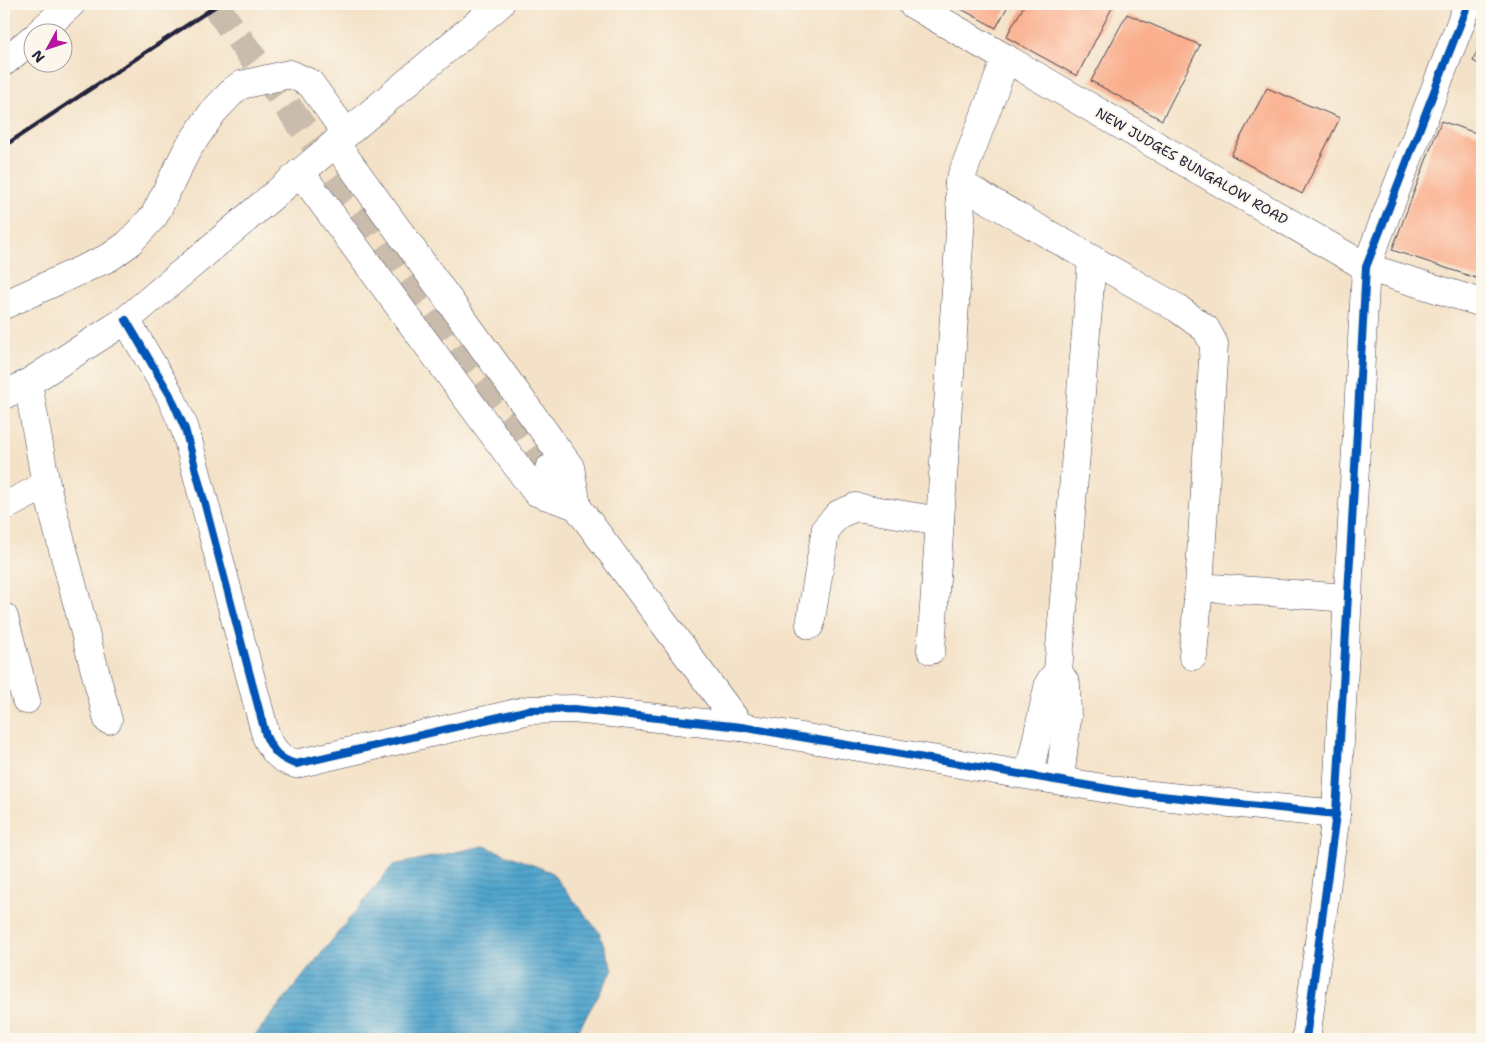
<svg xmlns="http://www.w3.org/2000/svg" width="1486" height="1043" font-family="'Shantell Sans',sans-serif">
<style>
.water{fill:url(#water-rules);stroke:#3a6484}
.building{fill:#faad8b}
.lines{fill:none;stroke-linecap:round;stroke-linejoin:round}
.secondary-tunnel{stroke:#cabcac;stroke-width:28;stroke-dasharray:28 14;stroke-linecap:butt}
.street-casing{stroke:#423f50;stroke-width:29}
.secondary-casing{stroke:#423f50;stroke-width:29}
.street{stroke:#fff;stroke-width:28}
.secondary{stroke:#fff;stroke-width:28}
.rail{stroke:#22223b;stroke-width:4}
.cycleway-casing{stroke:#fbf7ec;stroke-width:11}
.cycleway{stroke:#0057b8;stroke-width:8}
.labels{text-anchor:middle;stroke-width:4.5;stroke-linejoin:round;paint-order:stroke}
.street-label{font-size:14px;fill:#22223b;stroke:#fbf7ec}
</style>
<defs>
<pattern id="water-rules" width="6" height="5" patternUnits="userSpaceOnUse" patternTransform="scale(1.25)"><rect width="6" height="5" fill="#51a5cd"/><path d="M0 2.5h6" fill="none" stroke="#4386a8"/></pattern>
</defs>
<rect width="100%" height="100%" fill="#fbf7ec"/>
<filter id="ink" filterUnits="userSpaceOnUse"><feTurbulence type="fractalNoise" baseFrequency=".02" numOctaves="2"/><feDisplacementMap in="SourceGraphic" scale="10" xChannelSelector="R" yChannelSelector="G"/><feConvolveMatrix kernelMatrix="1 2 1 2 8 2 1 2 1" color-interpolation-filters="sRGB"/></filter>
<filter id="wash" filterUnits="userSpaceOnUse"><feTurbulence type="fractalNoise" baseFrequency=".0096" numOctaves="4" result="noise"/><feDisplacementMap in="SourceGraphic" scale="20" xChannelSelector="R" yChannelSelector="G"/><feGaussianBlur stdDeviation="1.12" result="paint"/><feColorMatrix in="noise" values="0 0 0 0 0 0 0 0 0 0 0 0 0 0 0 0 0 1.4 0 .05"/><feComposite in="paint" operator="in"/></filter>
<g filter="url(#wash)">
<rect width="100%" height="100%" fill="#f4e2c8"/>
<path class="water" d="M484,846L551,872L599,932L613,970L573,1039H252L393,865Z"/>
<g id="blocks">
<g class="building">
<path d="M952,4H1009L996,28Z"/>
<path d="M1025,4H1114L1077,76L1006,37Z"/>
<path d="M1127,14L1200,45L1162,120L1091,81Z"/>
<path d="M1482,39V66L1473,61Z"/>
<path d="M1267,88L1340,118L1302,194L1231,155Z"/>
<path d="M1441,121L1482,135V280L1392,250Z"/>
</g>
</g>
</g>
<g filter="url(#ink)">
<use href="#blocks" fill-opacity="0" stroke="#423f50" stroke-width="1"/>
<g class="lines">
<path class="secondary-tunnel" d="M214,4L549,469"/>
<defs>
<g id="street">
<path d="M912,4L1366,267L1482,303"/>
<path d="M40,32L71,4"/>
<path d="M4,62L32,39"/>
<path d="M300,172L536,492L577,506L570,467L335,143"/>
<path d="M959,183L1177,308L1206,329L1214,344L1199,587L1348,598"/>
<path d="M4,305L110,257L128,244L154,216L187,150L213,112L234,90L241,85L290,74L310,83L346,133"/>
<path d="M126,320L170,395L185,429L266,736C273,751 279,759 296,764L529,710L574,709L741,727"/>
<path d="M4,395L28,383"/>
<path d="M4,507L46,485"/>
<path d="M4,617L26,700"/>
<path d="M810,625L826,528L839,514L856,507L940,521"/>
<path d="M931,650L961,217L959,183L1006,58"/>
<path d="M1193,656L1199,587"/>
<path d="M1058,671L1066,684L1067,717L1060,780"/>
<path d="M108,720L46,485L28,383L126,320L500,4"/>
<path d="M1029,774L1049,683L1058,671L1092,260"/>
<path d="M1336,814L1366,267L1468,4"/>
</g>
<path id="secondary" d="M549,469L741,727L1132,793L1336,814L1306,1039"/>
</defs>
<use href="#street" class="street-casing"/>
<use href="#secondary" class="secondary-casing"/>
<use href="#street" class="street"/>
<use href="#secondary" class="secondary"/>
<path class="rail" d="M4,146L219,4"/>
<defs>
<g id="cycleway">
<path d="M126,320L170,395L185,429L266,736C273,751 279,759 296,764L529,710L574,709L741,727L1132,793L1336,814"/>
<path d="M1306,1039L1336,814L1366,267L1468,4"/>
</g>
</defs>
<use href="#cycleway" class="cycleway-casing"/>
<use href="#cycleway" class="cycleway"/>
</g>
</g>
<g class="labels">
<g class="street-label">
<text transform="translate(1192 166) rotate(30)" y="5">NEW JUDGES BUNGALOW ROAD</text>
</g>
</g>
<rect width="1486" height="1043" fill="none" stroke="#fbf7ec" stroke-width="20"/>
<g transform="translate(48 48) rotate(230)"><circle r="24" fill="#fbf7ec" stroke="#a4a2a5"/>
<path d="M0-4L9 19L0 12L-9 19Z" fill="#b5179e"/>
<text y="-8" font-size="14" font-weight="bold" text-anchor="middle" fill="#22223b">N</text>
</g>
</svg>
